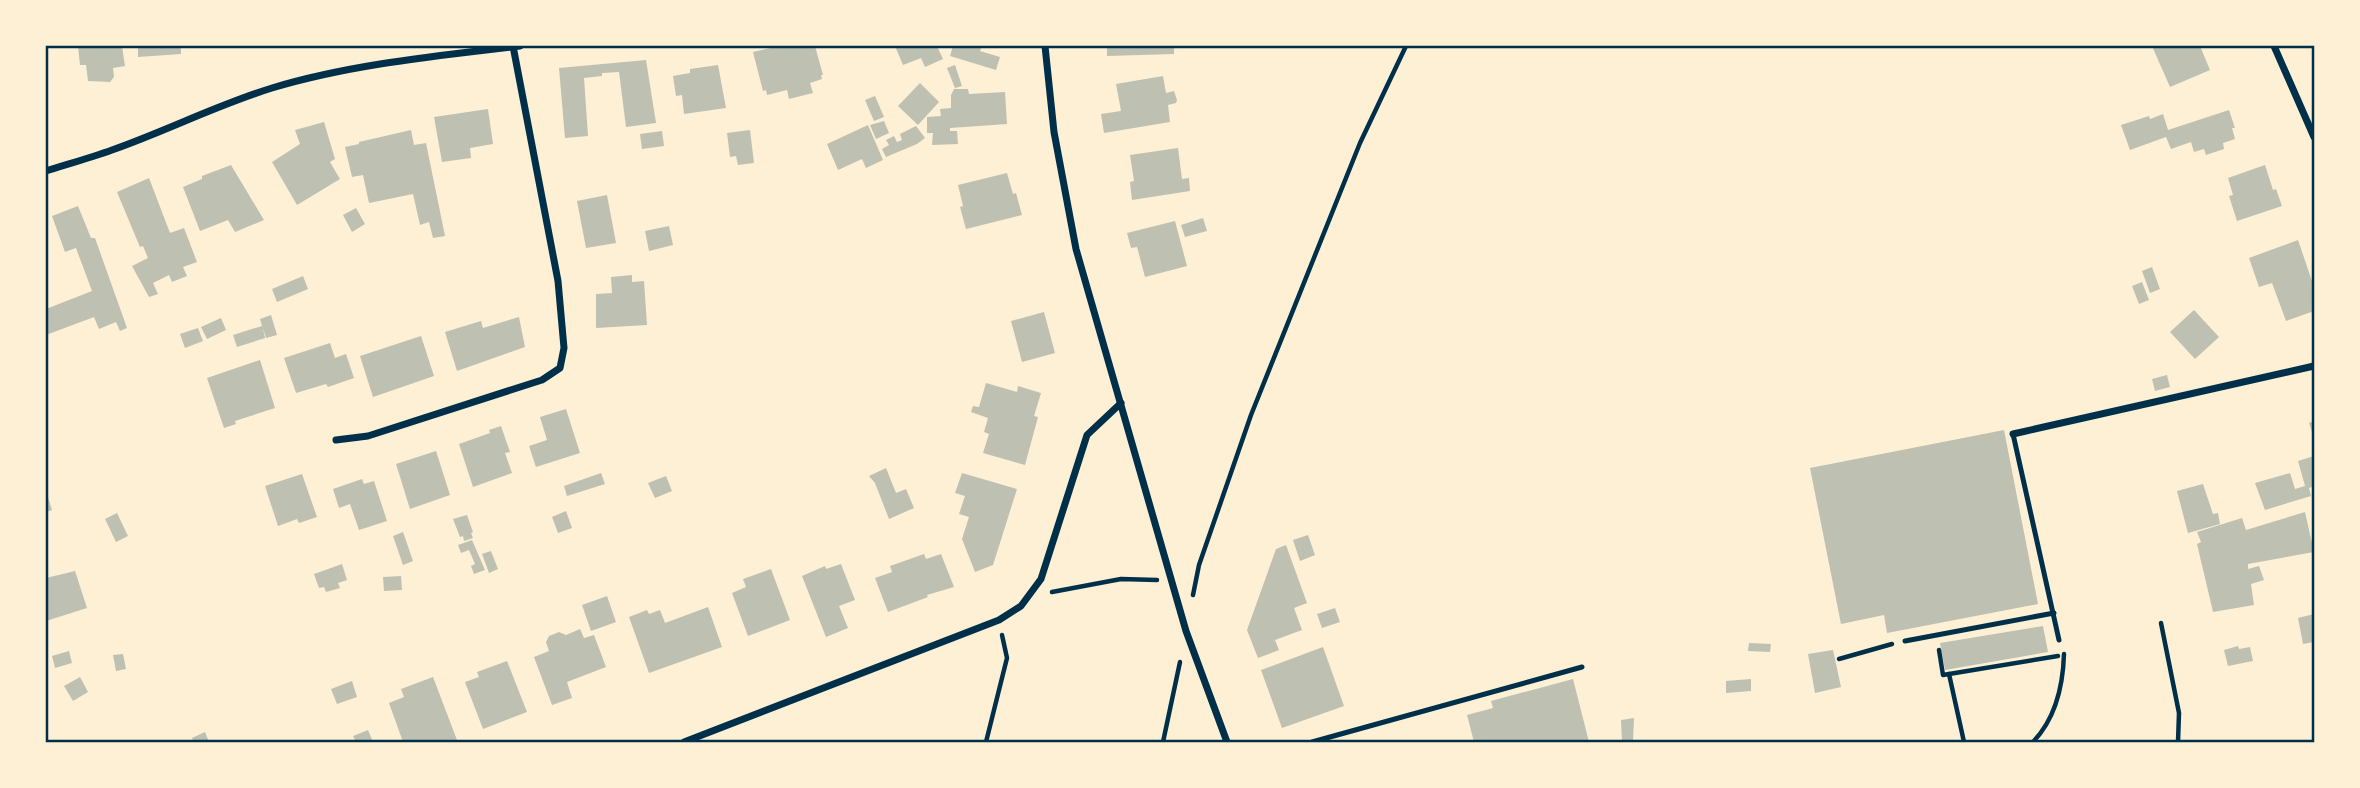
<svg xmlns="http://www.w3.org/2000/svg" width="2360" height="788" font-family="Cabin,sans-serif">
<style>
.building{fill:#bec0b2}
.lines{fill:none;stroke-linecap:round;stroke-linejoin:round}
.path{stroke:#003049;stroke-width:4.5}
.service{stroke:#003049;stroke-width:5}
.minor{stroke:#003049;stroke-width:7}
.neatline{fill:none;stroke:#003049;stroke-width:2.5}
</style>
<rect width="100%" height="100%" fill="#fdf0d5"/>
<g class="building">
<path d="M78,46H122L125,66L113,68L114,77L110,82L88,81L86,65H80Z"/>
<path d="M138,46H181V54L138,57Z"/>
<path d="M779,46H815L823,75H821L822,79L810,83L813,93L789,99L787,90L767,95L766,90L763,91L753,52Z"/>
<path d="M895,46H937L943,59L925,67L921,58L903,65Z"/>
<path d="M953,46H982L980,51L1000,57L996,70L950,56Z"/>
<path d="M1107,46H1174V54L1107,56Z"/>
<path d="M2152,46H2200L2210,70L2170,87Z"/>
<path d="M646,60L656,123L626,127L619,72L602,73V76L584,78L588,136L565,138L559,68Z"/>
<path d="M718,65L726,108L684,114L682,95L676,96L673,76L690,73V69Z"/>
<path d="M955,65L962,86L955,88L947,68Z"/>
<path d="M1163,76L1166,93L1174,91L1177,100L1176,103L1168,105L1170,122L1104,133L1101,114L1121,111L1116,84Z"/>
<path d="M920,83L939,102L918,125L898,106Z"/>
<path d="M954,89H968L969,94L1005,92L1007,124L950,128V131H957L958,144L932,145L933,133H927V117L941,116L940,109L951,108V95Z"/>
<path d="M875,96L884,117L874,121L865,100Z"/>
<path d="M488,109L493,144L470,148L471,158L442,162L434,117Z"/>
<path d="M2229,110L2235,128H2232L2235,139L2223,143L2224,149L2206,155L2204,149L2194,152L2191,142L2171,149L2166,137L2130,150L2121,125L2149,116L2150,119L2163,114L2168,130Z"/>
<path d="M884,121L889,133L876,139L870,125Z"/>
<path d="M324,122L335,159L330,162L340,179L297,205L272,162L300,144L295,130Z"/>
<path d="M868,125L883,160L866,168L862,159L838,170L827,144Z"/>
<path d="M916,126L925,138L917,144L886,157L882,149L889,145L886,140L894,136L897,142L902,140L900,134Z"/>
<path d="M411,130L414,145L426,143L445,236L433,238L429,222L420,225L413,194L369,203L363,175L352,177L345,147L359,144V142Z"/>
<path d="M750,130L754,163L738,165L736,156L730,157L727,133Z"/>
<path d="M662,131L664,146L642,149L640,134Z"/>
<path d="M1178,148L1182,179L1189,178L1190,191L1132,200L1130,182L1134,181L1130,155Z"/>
<path d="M231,165L264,220L235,232L228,220L200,231L183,187L202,179V176Z"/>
<path d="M2265,165L2273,190L2276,189L2282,206L2237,221L2229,196L2233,195L2228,178Z"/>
<path d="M1007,173L1013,194L1016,193L1022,215L966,229L960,207L963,206L958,185Z"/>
<path d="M149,178L170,233L184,228L197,262L183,267L187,276L172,282L169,275L153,283L158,294L149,297L132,266L148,258L143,246L140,247L117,192Z"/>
<path d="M607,195L616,243L586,248L577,201Z"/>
<path d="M78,206L91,238H95L127,328L120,331L116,322L99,329L94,317L46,335V309L92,291L76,248L65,252L52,216Z"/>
<path d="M356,208L365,224L352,232L343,215Z"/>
<path d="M1203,218L1207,231L1185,237L1181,225Z"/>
<path d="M1175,221L1187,266L1145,277L1137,247L1131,248L1127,233Z"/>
<path d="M669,226L673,245L649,251L645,231Z"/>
<path d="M2298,240L2314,287V311L2286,321L2272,283L2259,287L2249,258Z"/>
<path d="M2152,267L2160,289L2150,293L2142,271Z"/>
<path d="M632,275V282L644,281L647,325L596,328V294L612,293L611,277Z"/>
<path d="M303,276L308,289L277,302L272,289Z"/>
<path d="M2142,282L2149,300L2139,304L2132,286Z"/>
<path d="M2194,310L2219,337L2195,359L2170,332Z"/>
<path d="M1044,312L1055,353L1022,362L1011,321Z"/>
<path d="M271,315L277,335L266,338L263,328L265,338L237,347L233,335L262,326L260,319Z"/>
<path d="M519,317L525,347L457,371L445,332L481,321L483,328Z"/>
<path d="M221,318L226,330L207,339L201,327Z"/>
<path d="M198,328L203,341L185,348L180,334Z"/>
<path d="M421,336L434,376L373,397L360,356Z"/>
<path d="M330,343L335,358L346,354L354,378L328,387L326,384L296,393L284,358Z"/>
<path d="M260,360L275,408L235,421L236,424L224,428L207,378Z"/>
<path d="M2167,375L2170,387L2155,391L2152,379Z"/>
<path d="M986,383L1017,392L1018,386L1041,393L1034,416L1038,417L1025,465L983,453L989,434L984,432L988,418L971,412L973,406L979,407Z"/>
<path d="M566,409L580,453L536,467L529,446L547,440L540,417Z"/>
<path d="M2314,421V438L2309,423Z"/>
<path d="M501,426L510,452L505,453L512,473L473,487L459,444L490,433L489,430Z"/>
<path d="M2004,430L2038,604L1887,633L1884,615L1841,624L1810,468Z"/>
<path d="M436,451L450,495L410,509L396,464Z"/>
<path d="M2314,456V486L2309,488L2311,496L2265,510L2255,483L2290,473L2295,489L2305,486L2298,461Z"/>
<path d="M886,468L896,493L906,489L914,508L889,519L875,483L869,476Z"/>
<path d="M601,473L605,484L567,496L564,486Z"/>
<path d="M962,473L1017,489L993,565L975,572L962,539L969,517L959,514L965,496L955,493Z"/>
<path d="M302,474L317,517L299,523L297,519L278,526L265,486Z"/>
<path d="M666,476L672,491L655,498L648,483Z"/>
<path d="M362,479L364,484L374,481L387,521L359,530L350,504L339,508L333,489Z"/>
<path d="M2203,484L2213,514L2218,513L2220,524L2188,533L2177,491Z"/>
<path d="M46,491L52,510L46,512Z"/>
<path d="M566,511L572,528L558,533L552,517Z"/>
<path d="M2305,512L2314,552L2248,564V569L2259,566L2264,580L2251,584L2254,605L2213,612L2197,544L2201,542L2197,532L2242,518L2246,530Z"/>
<path d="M117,513L128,536L116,542L105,519Z"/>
<path d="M467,515L473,532L471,533L473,538L464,541L463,536L460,537L453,519Z"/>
<path d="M403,532L413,561L403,565L393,536Z"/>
<path d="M1308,535L1315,555L1300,561L1293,540Z"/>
<path d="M472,540L485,570L474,574L471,566L475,564L469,550L461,553L458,545Z"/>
<path d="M1286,545L1307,603L1294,608L1302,630L1275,640L1279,650L1258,658L1247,630L1276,549Z"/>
<path d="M491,551L498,569L489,573L482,554Z"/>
<path d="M924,554L926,559L941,554L954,587L927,595L928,597L888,612L875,578L892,572L890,566Z"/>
<path d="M342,564L347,580L338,583L340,588L326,592L324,587L319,588L314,574Z"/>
<path d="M841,564L855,600L839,606L848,628L826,637L802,576L825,566L826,569Z"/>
<path d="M771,569L790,620L748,636L732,593L746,587L743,579Z"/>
<path d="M75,571L87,608L46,621V578Z"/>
<path d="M401,576L402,590L384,591L383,577Z"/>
<path d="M607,596L616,622L591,631L582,605Z"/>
<path d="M708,607L722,647L649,673L629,617L647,610L649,614L660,610L665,623Z"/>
<path d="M1335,608L1340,622L1322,628L1317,614Z"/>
<path d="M2314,614V642L2303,644L2298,618Z"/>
<path d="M2043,626L2048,652L1945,670L1940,643Z"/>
<path d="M580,629L584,638L594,635L606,667L567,682L572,698L552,705L534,657L549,651L546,642L549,636L559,632L566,635Z"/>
<path d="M1749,643L1771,644L1770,652L1748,651Z"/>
<path d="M2238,646L2239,649L2250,647L2253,661L2228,666L2224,650Z"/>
<path d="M1323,647L1344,706L1282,728L1261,670Z"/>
<path d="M1833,650L1841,687L1815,693L1808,654Z"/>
<path d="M69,651L72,663L55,668L52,656Z"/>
<path d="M123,654L126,669L116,671L113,655Z"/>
<path d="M507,661L527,712L483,729L465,682L479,677L477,672Z"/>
<path d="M80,677L88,692L73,701L64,686Z"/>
<path d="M433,677L457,740L451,742H403L389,703L404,697L401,689Z"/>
<path d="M1573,679L1589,742H1474L1467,715L1493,708L1491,701Z"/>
<path d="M1751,679V691L1726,693V681Z"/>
<path d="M352,681L357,697L337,704L331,689Z"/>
<path d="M1634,718L1633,742H1622L1621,720Z"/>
<path d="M368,730L373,742H356L353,736Z"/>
<path d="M205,732L209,742H194L192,738Z"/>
</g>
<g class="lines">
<g class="path">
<path d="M1052,592L1121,579L1157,580"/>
<path d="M1193,595L1199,565L1251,415L1360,143L1406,46"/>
<path d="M2161,623L2179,713L2178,742"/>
<path d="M1939,650L1943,675L2058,656"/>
<path d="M1839,659L1892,644"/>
<path d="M1949,674L1964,742"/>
<path d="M986,742L1007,658L1002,635"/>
<path d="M1163,742L1180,662"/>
<path d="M2033,742C2056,718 2063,687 2064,654"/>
</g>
<g class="service">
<path d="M2013,434L2059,640"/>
<path d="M1905,641L2054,613"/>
<path d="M1312,742L1582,667"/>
</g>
<g class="minor">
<path d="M1045,46L1054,132L1076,249L1186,631L1227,742"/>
<path d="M2274,46L2314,137"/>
<path d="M46,171C68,164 90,158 112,150C166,131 217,105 272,88C352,64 437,56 520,46"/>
<path d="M2013,434L2314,366"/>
<path d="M336,440L368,436L542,380L560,368L564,348L558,281L513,46"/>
<path d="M684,742L999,620L1021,606L1041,579L1087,435L1121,403"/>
</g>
</g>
<rect width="2360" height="788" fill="none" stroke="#fdf0d5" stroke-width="94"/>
<rect x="47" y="47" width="2266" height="694" class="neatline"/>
</svg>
